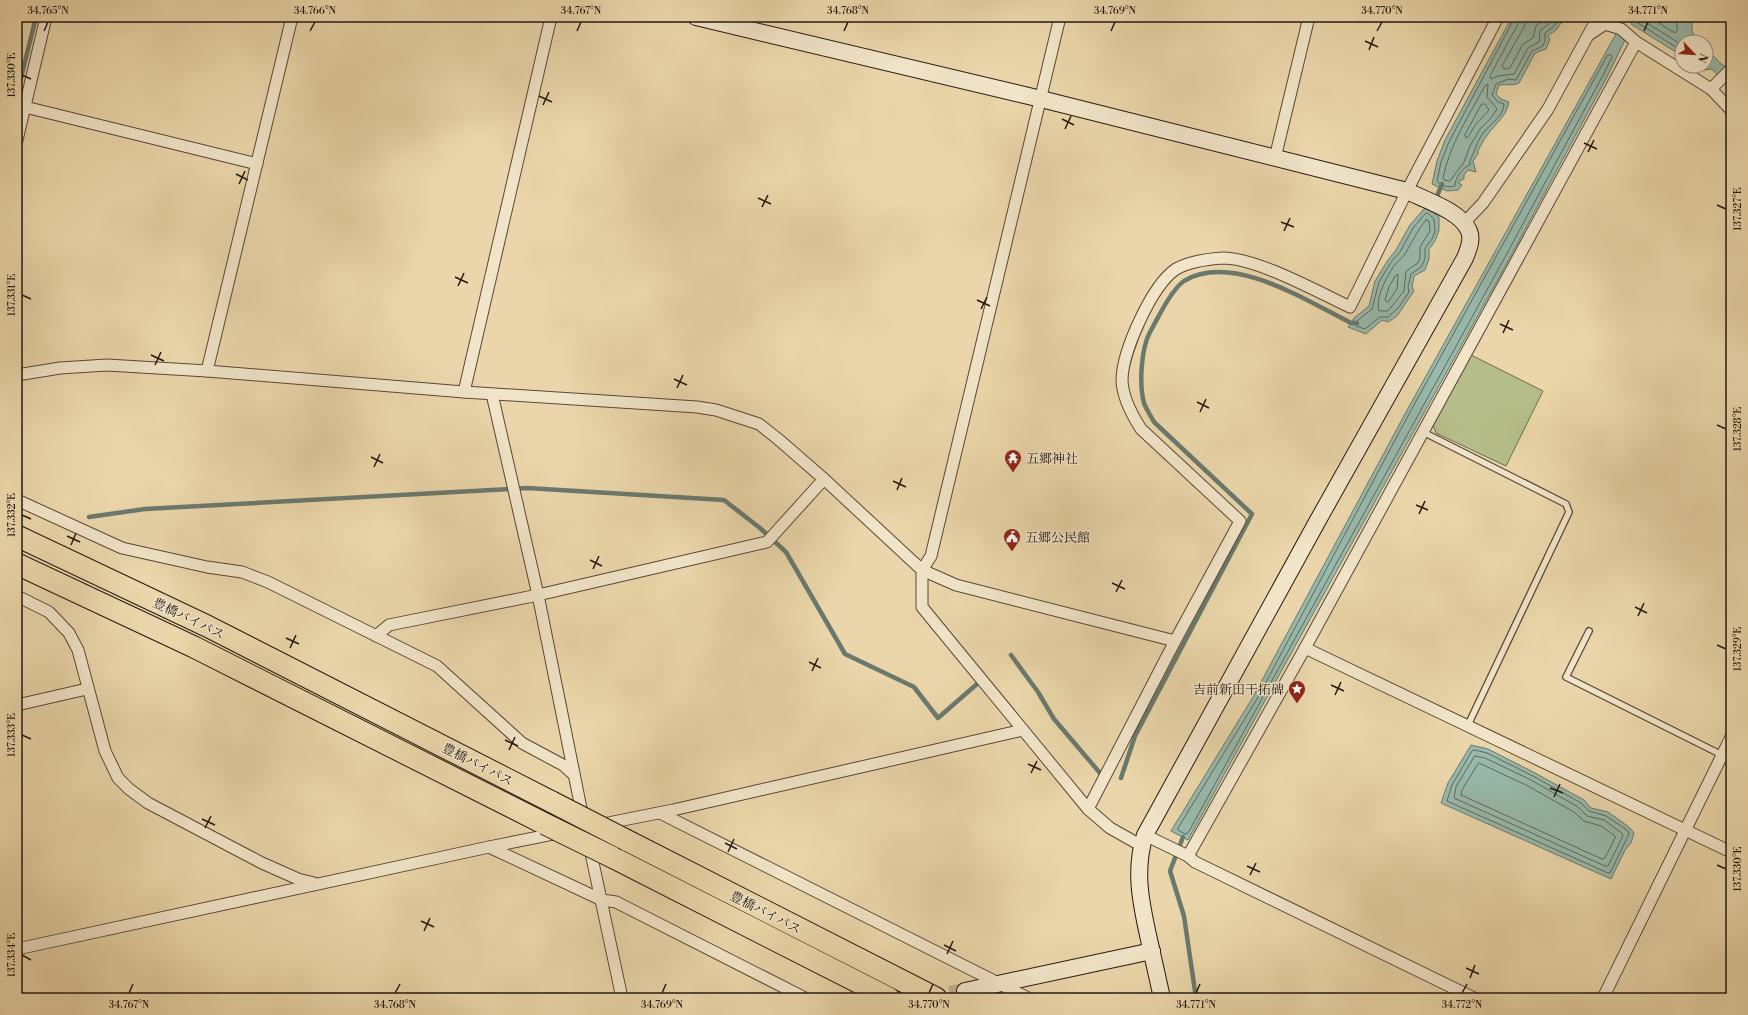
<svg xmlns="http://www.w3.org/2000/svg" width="1748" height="1015" font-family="'Libre Bodoni','Noto Serif JP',serif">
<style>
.green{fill:#b5be8a;stroke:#6c6b4e}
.water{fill:#98b9ab;stroke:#6a796d}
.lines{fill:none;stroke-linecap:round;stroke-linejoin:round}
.shore{stroke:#5e685e;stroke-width:1}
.stream{stroke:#6a796d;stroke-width:4.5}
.secondary-tunnel{stroke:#c2b08b;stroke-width:16;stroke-dasharray:16 8;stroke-linecap:butt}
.lane-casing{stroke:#564837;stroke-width:8}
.street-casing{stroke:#564837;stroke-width:13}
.secondary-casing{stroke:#241811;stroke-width:18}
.highway-casing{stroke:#241811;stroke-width:23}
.lane{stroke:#f1e4c8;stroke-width:5.5}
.street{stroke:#f1e4c8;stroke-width:11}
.secondary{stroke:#f1e4c8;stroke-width:16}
.highway{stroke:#ead6aa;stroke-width:21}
.highway-bridge-casing{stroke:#241811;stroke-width:23;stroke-linecap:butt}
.highway-bridge{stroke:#ead6aa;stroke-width:21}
.ticks{fill:none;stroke:#241811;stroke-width:1.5}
.labels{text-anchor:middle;stroke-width:3;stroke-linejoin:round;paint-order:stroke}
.poi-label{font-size:13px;fill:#241811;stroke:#f1e4c8;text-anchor:start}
.street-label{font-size:13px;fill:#241811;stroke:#f1e4c8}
.neatline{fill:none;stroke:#241811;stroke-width:1.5}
.ticks-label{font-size:10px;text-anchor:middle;fill:#241811}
</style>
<rect width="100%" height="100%" fill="#ead6aa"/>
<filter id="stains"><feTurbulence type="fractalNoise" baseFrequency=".005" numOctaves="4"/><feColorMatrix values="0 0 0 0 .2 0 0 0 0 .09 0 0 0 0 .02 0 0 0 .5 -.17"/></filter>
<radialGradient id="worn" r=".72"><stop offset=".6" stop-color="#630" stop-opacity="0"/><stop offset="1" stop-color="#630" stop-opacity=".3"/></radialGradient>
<path class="green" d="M1471,355L1543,391L1506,466L1436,433L1433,425Z"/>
<g class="water">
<path d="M1512,17H1565L1557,29L1548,36L1550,39L1546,49L1535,53L1519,83C1514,86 1506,84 1499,85L1496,94L1501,99L1509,102C1506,117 1496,123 1488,134C1484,139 1481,145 1478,151V154L1473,161L1476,172L1468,170L1464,175V179L1459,181V183L1462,185L1458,190L1447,191L1432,184L1437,161L1445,140Z"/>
<path d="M1634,17H1692V32L1701,42H1682V56L1631,24Z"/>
<path d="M1617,32L1626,38L1606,79L1508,261L1188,840L1171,831L1253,697L1406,412Z"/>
<path d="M1706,48L1720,63L1731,71V90L1712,69L1704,70L1698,66H1706Z"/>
<path d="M1428,208L1439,217V230L1435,241L1429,249V259L1425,270L1414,276L1412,287L1414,291L1397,316L1388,322L1382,320L1366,334L1348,327L1354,318L1369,306L1375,281L1388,260L1396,250L1410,225L1423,210Z"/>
<path d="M1471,745L1488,749L1535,773L1584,800L1591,808L1608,812L1629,827L1634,833L1631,843L1625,850L1611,879L1441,803L1448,783Z"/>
</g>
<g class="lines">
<g class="shore">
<path d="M1515,17L1449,142L1441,162L1437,181C1440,186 1449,188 1455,186C1455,178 1462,168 1470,165C1469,160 1472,158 1473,154C1476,146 1479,138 1484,132C1490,124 1504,116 1504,104L1498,102L1492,95L1496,84L1508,79L1516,80L1532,51L1543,46L1545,40V33L1554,26L1560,17"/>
<path d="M1520,17L1519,22L1490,76L1491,79L1498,76L1514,74L1528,48L1539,42L1540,31L1551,22L1554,17"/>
<path d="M1526,17L1525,25L1502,66L1504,69L1510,68L1523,44L1533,38L1536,26L1547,17"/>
<path d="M1638,17V23L1682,51"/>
<path d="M1643,17L1644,21L1682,45"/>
<path d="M1649,17L1675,33L1677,31V17"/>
<path d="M1608,55H1611L1612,57L1602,77L1504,259L1188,833L1185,834L1178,830V828L1257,699L1409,414Z"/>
<path d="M1488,85L1487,97L1497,109L1491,118L1480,129L1470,146L1464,162L1450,181L1444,180L1443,178C1450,144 1469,115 1485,86Z"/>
<path d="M1482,104H1485L1489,110L1476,124L1468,137L1466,138L1465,135Z"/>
<path d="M1428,213L1434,219L1435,231L1432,239L1425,248V259L1421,267L1411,274L1408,287L1409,292L1399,307L1388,317H1380L1365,329L1356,326L1357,321L1372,309L1379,282L1391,262L1400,252L1413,228L1425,214Z"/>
<path d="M1426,220L1429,221L1430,231L1420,247V258L1418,263L1406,271L1404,291L1388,311H1379C1375,298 1387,276 1394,266C1397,262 1402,258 1405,254C1412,242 1417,231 1426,220Z"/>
<path d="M1398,275L1397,289L1389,301L1387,302L1385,300L1389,287L1395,276Z"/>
<path d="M1475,750L1487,753L1533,776L1581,803L1589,811L1606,816L1627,830L1629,834L1610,873H1608L1447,801L1452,785L1472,751Z"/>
<path d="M1475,756L1485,758L1531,780L1578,807L1587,816L1604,820L1623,834C1623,837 1611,860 1608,866H1605L1454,798L1456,787Z"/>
<path d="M1479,763L1528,786L1574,812L1584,821L1601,826L1615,836V838L1605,858L1602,859L1461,795L1462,790Z"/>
</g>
<g class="stream">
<path d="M17,94L36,17"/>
<path d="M1435,201L1442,184"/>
<path d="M89,517L145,509L527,488L724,500L760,528L786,552L845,654L914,687L938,718L977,684"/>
<path d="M1011,655L1038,692L1054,719L1100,773"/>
<path d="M1121,778L1135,736L1252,514L1154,422C1151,416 1146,409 1144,403C1139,384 1141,349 1150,332C1158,318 1171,290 1184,281C1232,252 1307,301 1351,323H1357"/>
<path d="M1183,837L1170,871L1184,916L1196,998"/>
</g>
<path class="secondary-tunnel" d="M926,998L965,991"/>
<defs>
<g id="lane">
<path d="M1423,432L1566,504L1569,512L1468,725"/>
<path d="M1589,631L1566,677L1722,755"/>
</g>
<g id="street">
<path d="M1060,17L931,556L922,570L956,585L1175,641"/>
<path d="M1590,34L1605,24L1621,29L1636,42L1711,89L1731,110"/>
<path d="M1711,89L1731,69"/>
<path d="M25,107L257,164"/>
<path d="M17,140L46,17"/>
<path d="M1275,158L1309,17"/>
<path d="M1464,223L1483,203L1548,109L1598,17"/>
<path d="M207,371L292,17"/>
<path d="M17,375L60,368L107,365L207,371L464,392L697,407L716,410L759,424L778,439L824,479L922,570V607L1088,809L1110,828L1142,846"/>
<path d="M464,392L551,17"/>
<path d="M492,394L538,595L583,818"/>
<path d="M17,500L122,548L207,567L242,572L268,582L437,666L522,743L563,765L573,774"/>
<path d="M17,596L49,612L69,633L78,650L105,751L118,778L129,789L148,803L262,863L298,879L314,883"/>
<path d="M376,636L389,625L538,595L767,542L824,479"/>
<path d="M1305,648L1731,852"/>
<path d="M17,705L87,689"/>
<path d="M1088,809L1175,641L1240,521L1141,429C1132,415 1122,396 1122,379C1123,350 1152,285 1176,269C1190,261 1208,259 1223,258C1257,258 1318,292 1350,307L1411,183L1498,17"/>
<path d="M660,813L1028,998"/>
<path d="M1145,835L1188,856"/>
<path d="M589,844L622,998"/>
<path d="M489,847L602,900L616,902L805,998"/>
<path d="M17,949L489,847L673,810L1023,730"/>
<path d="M1474,998L1195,862L1188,856L1305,648L1636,42"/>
<path d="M1603,998L1731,737"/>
</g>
<g id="secondary">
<path d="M696,17L1041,99L1407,191C1425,200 1461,211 1469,231C1473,240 1468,250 1465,258L1317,522L1145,835C1133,872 1142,908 1150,944C1154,962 1158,980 1162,998"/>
<path d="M965,991L1152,951"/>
</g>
<g id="highway">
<path d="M17,536L207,626L552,802"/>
<path d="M17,564L194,647L545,824"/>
<path d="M626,840L936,998"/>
<path d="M612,857L889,998"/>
</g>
</defs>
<use href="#lane" class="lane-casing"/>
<use href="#street" class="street-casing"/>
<use href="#secondary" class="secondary-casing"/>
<use href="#highway" class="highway-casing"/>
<use href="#lane" class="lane"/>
<use href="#street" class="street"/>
<use href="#secondary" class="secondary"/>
<use href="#highway" class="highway"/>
<defs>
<g id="highway-bridge">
<path d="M552,802L626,840"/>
<path d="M545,824L612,857"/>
</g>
</defs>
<use href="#highway-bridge" class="highway-bridge-casing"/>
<use href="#highway-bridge" class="highway-bridge"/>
</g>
<path class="ticks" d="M44,31L48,22M310,31L315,22M577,31L581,22M844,31L848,22M1111,31L1115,22M1377,31L1382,22M1644,31L1648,22M1365,41L1378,47M1369,50L1374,37M22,75L31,79M539,96L552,102M543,105L549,92M1062,119L1074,125M1065,129L1071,116M1584,143L1597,149M1588,152L1594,140M236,174L248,180M239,184L245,171M758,198L771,204M1717,205L1726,209M762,207L768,195M1281,222L1294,227M1284,231L1290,218M455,277L468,283M458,286L464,273M22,295L31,299M977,300L990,306M981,309L987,297M1500,324L1513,330M1503,333L1509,320M151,355L164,361M155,365L161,352M674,379L687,385M677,388L683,375M1197,402L1209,408M1200,412L1206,399M1717,425L1726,429M371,457L383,463M374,467L380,454M893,481L906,487M897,490L902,478M1416,505L1428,510M1419,514L1425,501M22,515L31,519M67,536L80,542M71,545L76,533M590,560L602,566M593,569L599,556M1112,583L1125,589M1116,592L1122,580M1635,607L1647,613M1638,616L1644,603M286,638L299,644M1717,645L1726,649M290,648L296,635M809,662L821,668M812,671L818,658M1331,685L1344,691M1335,695L1341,682M22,735L31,739M505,740L518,746M509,750L515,737M1028,764L1041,770M1031,773L1037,761M1550,788L1563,793M1554,797L1560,784M202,819L215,825M205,828L211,816M725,843L737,849M728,852L734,839M1717,865L1726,869M1247,866L1260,872M1250,875L1256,863M421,921L434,927M424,931L430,918M944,945L956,951M947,954L953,941M22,955L31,960M1466,968L1479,974M1470,978L1475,965M129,993L133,984M395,993L400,984M662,993L666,984M929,993L933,984M1196,993L1200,984M1462,993L1467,984"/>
<defs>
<symbol id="temple-pin" viewBox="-11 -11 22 30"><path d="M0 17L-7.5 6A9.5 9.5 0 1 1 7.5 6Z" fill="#8f2418" stroke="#f1e4c8"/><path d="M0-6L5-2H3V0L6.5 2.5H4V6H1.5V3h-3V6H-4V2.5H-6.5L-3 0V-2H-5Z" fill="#fff"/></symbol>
<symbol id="civic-pin" viewBox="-11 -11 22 30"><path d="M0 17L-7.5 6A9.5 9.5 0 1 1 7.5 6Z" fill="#8f2418" stroke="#f1e4c8"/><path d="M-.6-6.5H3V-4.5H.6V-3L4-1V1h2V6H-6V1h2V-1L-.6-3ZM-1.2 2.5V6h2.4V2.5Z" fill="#fff"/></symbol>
<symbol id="sight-pin" viewBox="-11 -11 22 30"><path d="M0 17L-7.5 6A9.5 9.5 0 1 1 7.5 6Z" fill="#8f2418" stroke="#f1e4c8"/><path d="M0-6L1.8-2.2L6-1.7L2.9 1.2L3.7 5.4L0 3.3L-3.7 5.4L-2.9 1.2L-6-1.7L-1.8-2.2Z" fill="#fff"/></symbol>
</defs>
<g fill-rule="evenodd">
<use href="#temple-pin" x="1003" y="448" width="20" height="27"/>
<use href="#civic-pin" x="1002" y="527" width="20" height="27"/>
<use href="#sight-pin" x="1287" y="679" width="20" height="27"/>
</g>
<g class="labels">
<g class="poi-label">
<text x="1026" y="463">五郷神社</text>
<text x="1025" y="542">五郷公民館</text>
<text x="1284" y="694" text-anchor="end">吉前新田干拓碑</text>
</g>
<g class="street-label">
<text transform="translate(189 618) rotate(26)" y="5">豊橋バイパス</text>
<text transform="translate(478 764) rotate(27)" y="5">豊橋バイパス</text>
<text transform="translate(766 912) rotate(27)" y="5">豊橋バイパス</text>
</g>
</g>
<rect width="1748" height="1015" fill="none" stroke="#ead6aa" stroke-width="44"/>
<g transform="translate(1694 54) rotate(115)"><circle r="19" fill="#f1e4c8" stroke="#9f927f"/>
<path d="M0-3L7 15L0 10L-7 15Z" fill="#8f2418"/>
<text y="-6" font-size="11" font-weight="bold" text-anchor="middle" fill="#241811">N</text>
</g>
<rect x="22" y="22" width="1704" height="971" class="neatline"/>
<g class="ticks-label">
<text x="48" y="14">34.765°N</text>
<text x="315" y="14">34.766°N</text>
<text x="581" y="14">34.767°N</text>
<text x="848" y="14">34.768°N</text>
<text x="1115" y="14">34.769°N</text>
<text x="1382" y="14">34.770°N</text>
<text x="1648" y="14">34.771°N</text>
<text transform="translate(11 75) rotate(-90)" y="4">137.330°E</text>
<text transform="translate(1737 209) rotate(-90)" y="4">137.327°E</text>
<text transform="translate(11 295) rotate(-90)" y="4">137.331°E</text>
<text transform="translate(1737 429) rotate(-90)" y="4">137.328°E</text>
<text transform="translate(11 515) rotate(-90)" y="4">137.332°E</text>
<text transform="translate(1737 649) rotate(-90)" y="4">137.329°E</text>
<text transform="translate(11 735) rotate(-90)" y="4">137.333°E</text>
<text transform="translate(1737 869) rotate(-90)" y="4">137.330°E</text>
<text transform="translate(11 955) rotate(-90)" y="4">137.334°E</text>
<text x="129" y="1008">34.767°N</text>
<text x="395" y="1008">34.768°N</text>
<text x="662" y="1008">34.769°N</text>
<text x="929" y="1008">34.770°N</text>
<text x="1196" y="1008">34.771°N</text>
<text x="1462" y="1008">34.772°N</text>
</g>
<rect width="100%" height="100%" filter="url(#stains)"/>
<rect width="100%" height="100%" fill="url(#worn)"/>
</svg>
